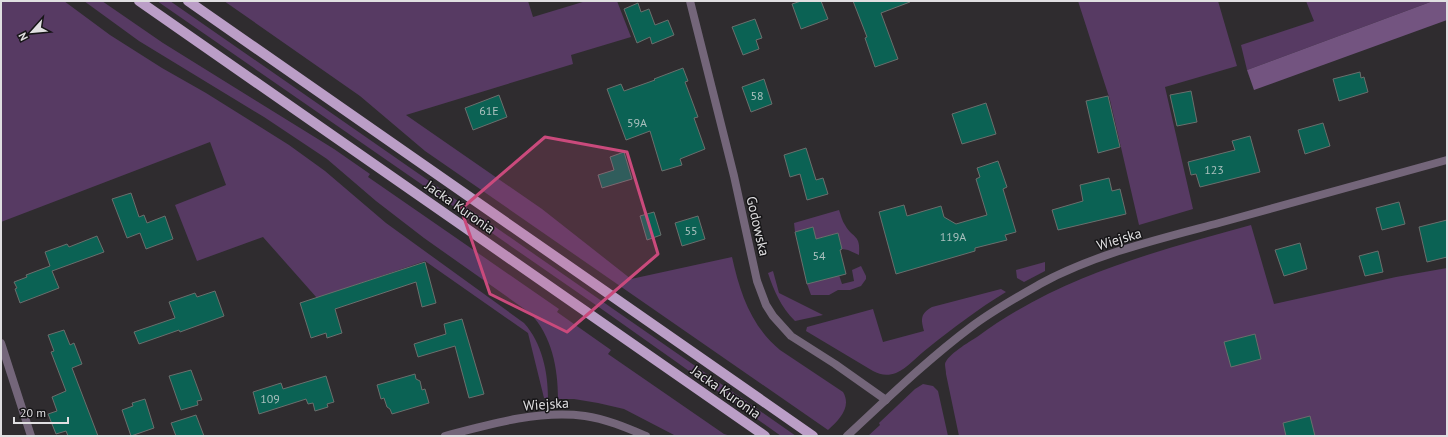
<svg xmlns="http://www.w3.org/2000/svg" width="1448" height="437" font-family="'PT Sans',sans-serif">
<style>
.green{fill:#573a63}
.forest{fill:#735480}
.building{fill:#0b6254;stroke:#6a6f6d}
.lines{fill:none;stroke-linecap:round;stroke-linejoin:round}
.minor{stroke:#74667a;stroke-width:8}
.tertiary{stroke:#74667a;stroke-width:8}
.primary{stroke:#bb9ec7;stroke-width:10}
.marked{fill:#ca4a7c;fill-opacity:0.2;stroke:#ca4a7c;stroke-width:3;stroke-linejoin:round}
.labels{text-anchor:middle;stroke-width:3;stroke-linejoin:round;paint-order:stroke}
.number-label{font-size:12px;fill:#abc0be}
.street-label{font-size:14px;fill:#e0dfe1;stroke:#161517}
</style>
<rect width="100%" height="100%" fill="#2f2c2f"/>
<g class="green">
<path d="M1,1H64L110,35L162,68L206,93L289,145L325,171L386,223L524,323C542,343 548,372 548,398H544L528,333L425,261L317,298L263,237L197,261L175,205L226,185L210,142L1,222Z"/>
<path d="M84,1H102L163,43L334,149L370,174L368,177L559,309L557,312L611,350L608,354L724,434L731,436H676L624,409L598,403L574,399H558C558,368 552,336 530,313L424,238L376,201L327,159L264,117L139,41Z"/>
<path d="M157,1H170L796,436H781L603,310Z"/>
<path d="M224,1H528L533,17L586,1H617L631,37L571,55L573,64L406,115L542,209L631,279L732,257C740,293 751,326 780,350L843,392C852,407 839,420 828,430L425,151L360,96Z"/>
<path d="M1078,1H1218L1237,66L1165,87L1193,209L1139,225L1110,100Z"/>
<path d="M1306,1H1433L1247,70L1241,45L1314,21Z"/>
<path d="M839,210C841,215 842,221 845,225C853,239 861,234 859,255L848,250L842,249L838,233L816,239L813,227L795,232L794,223Z"/>
<path d="M1251,225L1274,304L1396,277L1447,268V436H959L946,374C946,371 945,367 945,364C947,355 969,342 977,337C1059,276 1154,252 1251,225Z"/>
<path d="M1045,262V271L1024,282L1017,278L1016,270Z"/>
<path d="M861,266L866,276V279L861,286L850,290H838L829,295H811L807,284L839,275L842,284L854,281L852,270Z"/>
<path d="M773,271L779,293L823,315L795,321C781,307 774,291 768,273Z"/>
<path d="M1001,289L1006,292C978,309 953,328 928,348C918,355 908,368 896,373C888,376 880,375 873,371L806,331L807,327L873,309L883,342L924,331C921,319 920,314 932,307Z"/>
<path d="M923,384L933,386L938,391L948,436H868L880,425L879,423L915,389Z"/>
</g>
<path class="forest" d="M1433,1H1447V20L1254,90L1247,70Z"/>
<g class="building">
<path d="M801,1H821L828,19L801,29L792,4Z"/>
<path d="M853,1H910V2L881,13L898,59L875,67L865,38L867,37Z"/>
<path d="M638,3L641,12L649,9L655,25L668,20L674,35L652,44L650,37L637,43L624,9Z"/>
<path d="M755,19L762,38L756,40L759,49L743,55L732,27Z"/>
<path d="M683,68L688,81L685,82L698,117L694,118L705,149L680,159L682,165L662,171L650,131L626,140L607,89L621,84L624,91L655,80L654,79Z"/>
<path d="M1360,72L1361,78L1364,77L1368,92L1339,101L1333,79Z"/>
<path d="M764,79L772,104L751,112L742,87Z"/>
<path d="M1191,91L1197,122L1177,126L1170,95Z"/>
<path d="M499,95L507,117L473,130L465,108Z"/>
<path d="M1108,96L1120,147L1098,153L1086,101Z"/>
<path d="M986,103L996,134L962,144L952,114Z"/>
<path d="M1323,123L1330,146L1305,154L1298,130Z"/>
<path d="M1250,136L1260,172L1200,187L1196,174L1191,175L1188,162L1235,150L1232,141Z"/>
<path d="M806,148L816,180L823,178L828,194L807,200L800,174L790,177L784,155Z"/>
<path d="M624,152L632,179L602,188L598,175L614,170L610,157Z"/>
<path d="M998,161L1007,187L1003,189L1016,232L1005,235L1007,240L975,248V251L896,274L879,212L904,205L907,216L941,206L944,217L956,224L987,215L976,179L980,177L977,168Z"/>
<path d="M1109,178L1112,191L1120,189L1126,214L1058,230L1052,210L1083,201L1080,185Z"/>
<path d="M131,193L139,217L144,215L147,223L165,216L173,239L146,249L140,233L127,238L112,199Z"/>
<path d="M1399,202L1405,224L1382,230L1376,208Z"/>
<path d="M654,212L661,235L647,240L640,216Z"/>
<path d="M698,216L705,239L682,246L675,223Z"/>
<path d="M1447,220V257L1427,262L1419,227Z"/>
<path d="M813,227L816,239L838,233L842,249L840,250L846,274L807,284L795,232Z"/>
<path d="M97,236L104,252L52,271L59,288L20,303L15,289L17,288L14,282L27,277L26,275L50,266L45,252L67,244L69,247Z"/>
<path d="M1300,243L1307,269L1284,276L1275,250Z"/>
<path d="M1378,251L1383,272L1365,276L1359,256Z"/>
<path d="M425,262L436,303L422,307L416,282L335,309L342,333L327,338L326,333L311,338L300,303Z"/>
<path d="M215,291L224,316L180,332L179,330L139,344L134,332L175,318L169,302L195,293L197,297Z"/>
<path d="M462,319L484,394L469,398L455,346L418,357L414,344L446,334L444,324Z"/>
<path d="M64,330L70,345L74,343L82,364L72,368L98,436H68L66,431L56,434L48,414L57,411L52,397L66,391L51,352L54,351L48,335Z"/>
<path d="M1255,334L1261,359L1231,367L1224,342Z"/>
<path d="M191,370L202,400L197,401L198,405L181,410L169,376Z"/>
<path d="M415,374L416,379L420,381L422,390L425,389L429,403L392,414L390,409L387,407L384,398L381,399L377,385Z"/>
<path d="M326,376L334,402L327,404L328,407L315,411L313,403L308,404L306,399L259,414L253,392L281,383L283,389Z"/>
<path d="M145,399L154,428L131,436L122,410L133,406L132,403Z"/>
<path d="M196,415L204,436H176L171,423Z"/>
<path d="M1310,416L1315,436H1286L1283,423Z"/>
</g>
<g class="lines">
<path class="minor" d="M1,343L31,436"/>
<g class="tertiary">
<path d="M690,1L734,176L757,281L766,305L773,316L791,336L835,364L886,400"/>
<path d="M445,436C490,424 538,410 585,416C606,419 627,428 646,436"/>
<path d="M847,436C887,399 927,360 971,327C992,311 1017,297 1040,284C1095,254 1159,239 1219,223C1295,202 1371,181 1447,160"/>
</g>
<g class="primary">
<path d="M139,1L765,436"/>
<path d="M188,1L813,436"/>
</g>
</g>
<path class="marked" d="M545,137L627,152L658,254L567,332L490,294L461,209Z"/>
<g class="labels">
<g class="number-label">
<text x="757" y="100">58</text>
<text x="489" y="115">61E</text>
<text x="637" y="127">59A</text>
<text x="1214" y="174">123</text>
<text x="691" y="235">55</text>
<text x="953" y="241">119A</text>
<text x="819" y="260">54</text>
<text x="270" y="403">109</text>
</g>
<g class="street-label">
<text transform="translate(460 207) rotate(35)" y="5">Jacka Kuronia</text>
<text transform="translate(758 226) rotate(77)" y="5">Godowska</text>
<text transform="translate(1119 239) rotate(-17)" y="5">Wiejska</text>
<text transform="translate(726 392) rotate(35)" y="5">Jacka Kuronia</text>
<text transform="translate(546 404) rotate(-4)" y="5">Wiejska</text>
</g>
</g>
<rect width="1448" height="437" fill="none" stroke="#e0dfe1" stroke-width="4"/>
<g transform="translate(32 32) rotate(243)" stroke="#161517" stroke-width="3" paint-order="stroke">
<path d="M0-3L7 15L0 10L-7 15Z" fill="#e0dfe1"/>
<text y="-6" font-size="11" font-weight="bold" text-anchor="middle" fill="#e0dfe1">N</text>
</g>
<path d="M14 417v6h54v-6" fill="none" stroke="#e0dfe1" stroke-width="2"/>
<text x="20" y="417" font-size="12" fill="#e0dfe1" stroke="#161517" stroke-width="3" paint-order="stroke">20 m</text>
</svg>
